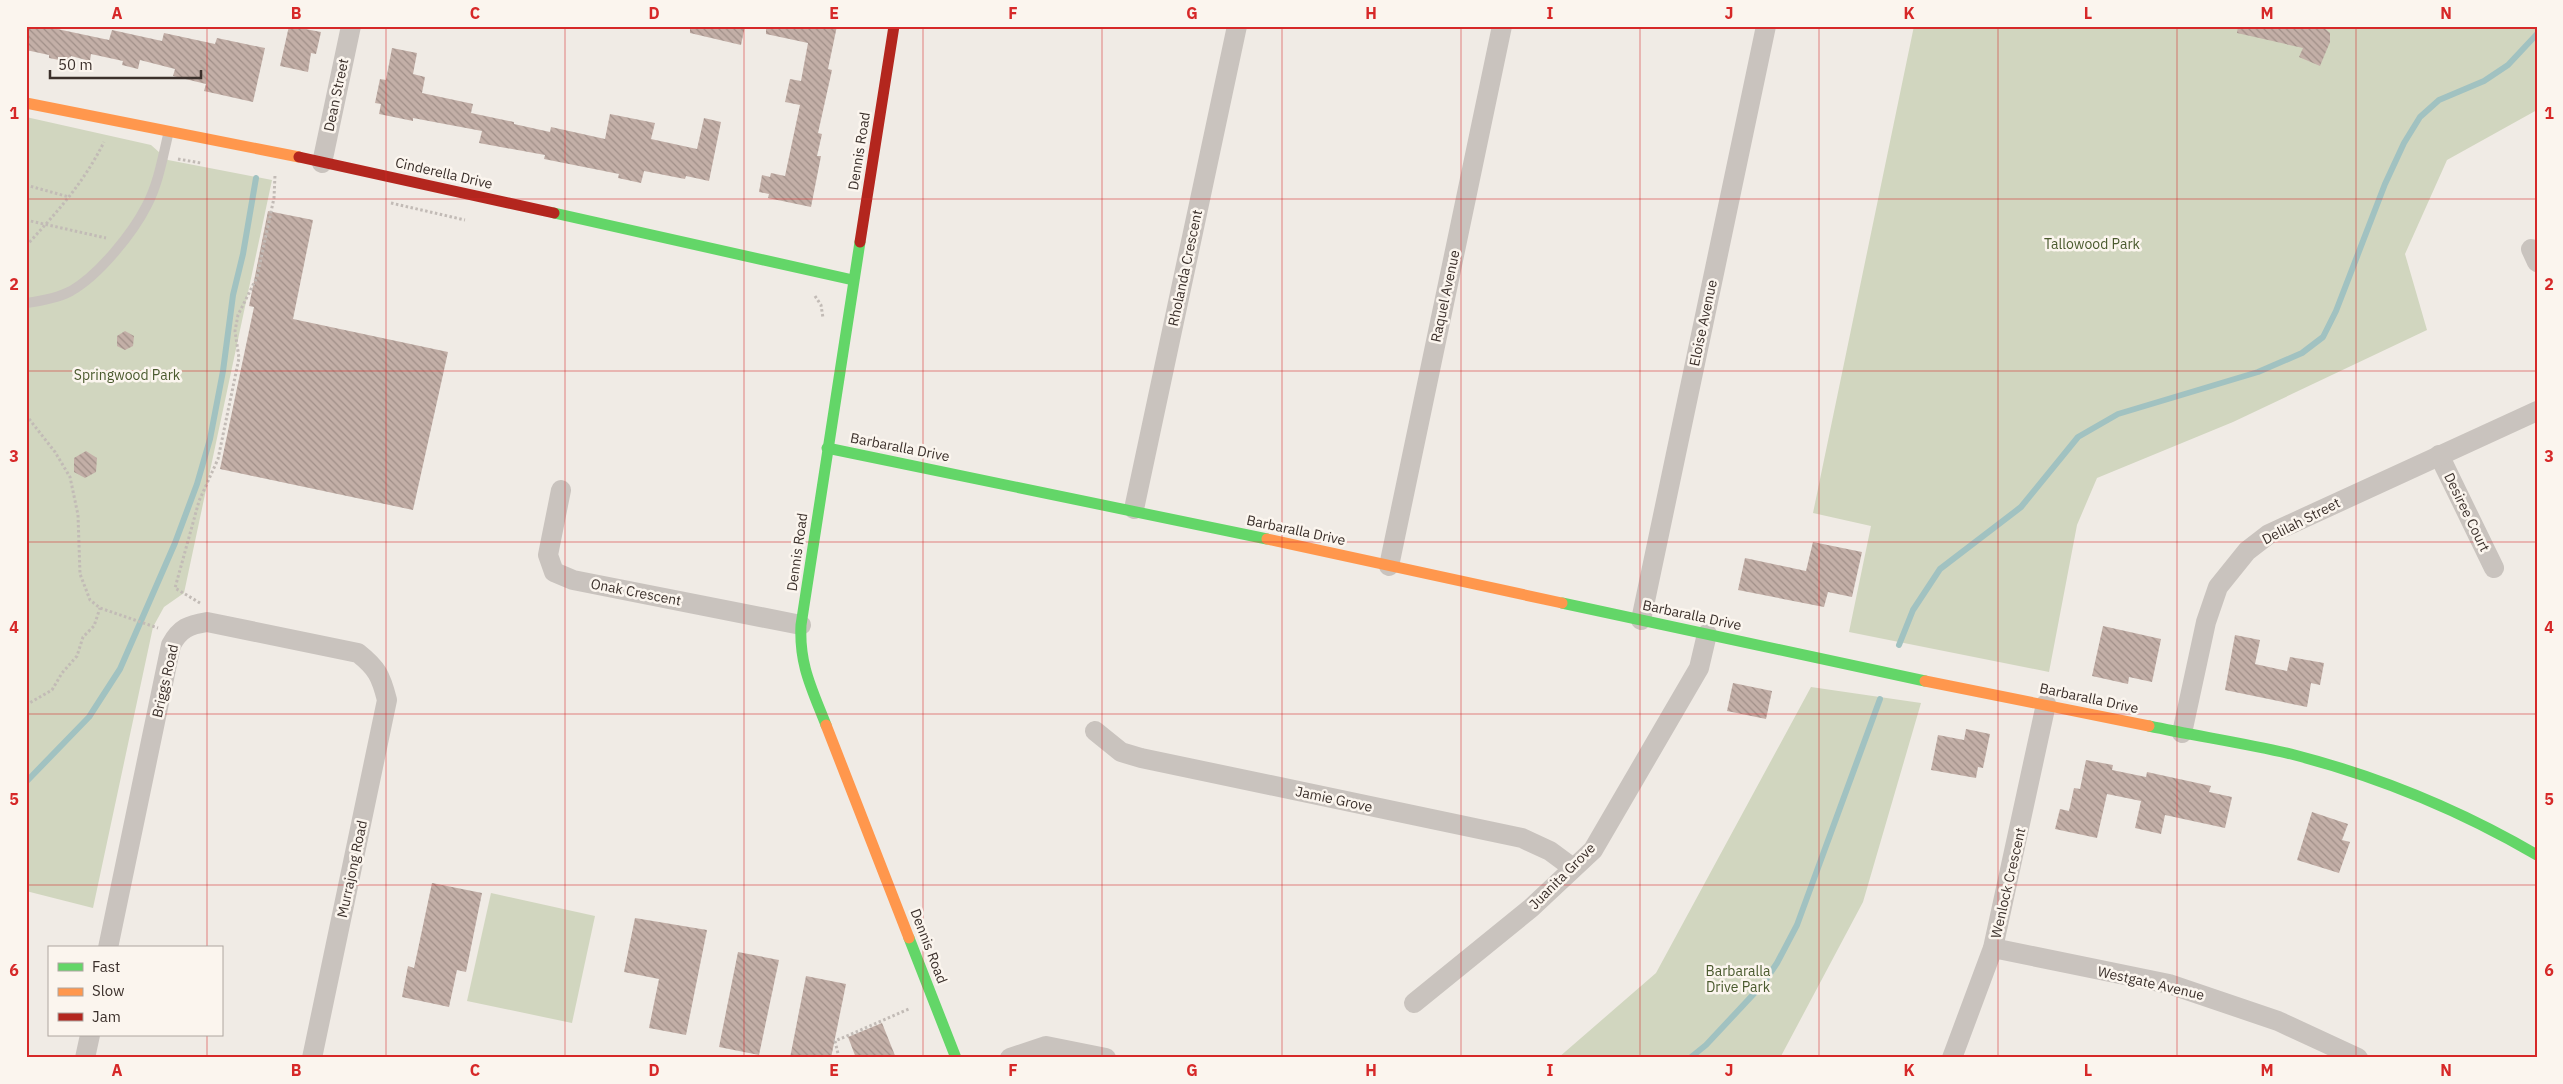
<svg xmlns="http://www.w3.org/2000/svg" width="2563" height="1084" font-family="'IBM Plex Sans',sans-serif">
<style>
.park{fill:#d1d6bf}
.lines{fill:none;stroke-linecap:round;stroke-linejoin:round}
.stream{stroke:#a1c2c1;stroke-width:6}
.building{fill:url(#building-back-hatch)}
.path{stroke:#c2bbb6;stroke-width:3;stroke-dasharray:2.5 2.5;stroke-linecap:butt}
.lane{stroke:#c9c3be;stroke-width:10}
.street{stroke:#c9c3be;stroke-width:20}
.fast{stroke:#63d668;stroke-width:11}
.slow{stroke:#ff974d;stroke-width:11}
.jam{stroke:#b3261e;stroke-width:11}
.grid{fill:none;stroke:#d62828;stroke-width:1;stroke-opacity:0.55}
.labels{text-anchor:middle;stroke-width:5;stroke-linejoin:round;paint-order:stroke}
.street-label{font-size:14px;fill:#3b302b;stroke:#fbf5ee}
.park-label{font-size:14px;fill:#4a5a2e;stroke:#fbf5ee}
.neatline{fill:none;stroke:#d62828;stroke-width:2}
.grid-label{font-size:16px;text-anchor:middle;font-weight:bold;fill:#d62828}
</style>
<defs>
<pattern id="building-back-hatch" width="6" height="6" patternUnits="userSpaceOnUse" patternTransform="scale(1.25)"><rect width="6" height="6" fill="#c3afa7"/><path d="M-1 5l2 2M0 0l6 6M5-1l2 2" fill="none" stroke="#a08f88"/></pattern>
</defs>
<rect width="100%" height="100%" fill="#f0ebe5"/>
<g class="park">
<path d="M1914,26H2537V110L2447,160L2405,254L2427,330L2233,422L2097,478L2077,525L2049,672L1849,632L1871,526L1813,513Z"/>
<path d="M26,117L151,145L168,160L272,180L184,593L164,607L153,627L93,908L26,891Z"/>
<path d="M1811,687L1921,703L1863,902L1780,1058H1558L1656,973Z"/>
<path d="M491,893L595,916L572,1023L467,1001Z"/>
</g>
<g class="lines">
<g class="stream">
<path d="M1899,645L1913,610L1940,569L2021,507L2078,437L2118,414L2258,372L2302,353L2323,337L2336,311L2385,184L2404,143L2420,117L2439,100L2484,81L2508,65L2537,34"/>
<path d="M26,782L89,717L120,669L175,543L197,484L210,439L223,371L233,295L243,254L256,178"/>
<path d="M1690,1058L1706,1045L1763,984L1777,963L1797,925L1880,699"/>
</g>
</g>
<g class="building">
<path d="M26,26H43L109,40L112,30L162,41L164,33L215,44L217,38L265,48L253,102L204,91L206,84L173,76L175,69L140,60L138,69L122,65L123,61L91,54L90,61L71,56L69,62L49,58V55L26,50Z"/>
<path d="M289,26L321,32L316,54L311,53L308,72L280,66Z"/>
<path d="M690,26H745L741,45L690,33Z"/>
<path d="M766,26H837L828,69L832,70L818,133L822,134L817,156H821L811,207L768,198L769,194L759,192L762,175L770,177L771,173L785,176L800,105L785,102L790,79L801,81L808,43L766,34Z"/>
<path d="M2238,26H2322L2330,33V42L2320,66L2299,57L2303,48L2237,33Z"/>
<path d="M392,48L417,53L413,74L425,77L422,93L473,104L471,113L514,122V124L550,132L551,127L605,139L610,114L655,123L651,139L697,149L704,118L721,122L709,181L686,176L685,179L644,171L641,183L618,178L619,174L544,159L545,155L479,143L482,131L413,118V121L379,114L381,104L375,103L380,79L386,80Z"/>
<path d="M268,211L313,220L293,319L448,352L413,510L220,469L254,307L249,306Z"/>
<path d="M125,331L134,336L133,346L125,350L117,346V336Z"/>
<path d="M86,451L97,458L96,472L85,478L74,472V458Z"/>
<path d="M1813,542L1862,552L1852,597L1828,592L1824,607L1738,590L1745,558L1806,571Z"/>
<path d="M2103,626L2161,639L2152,682L2129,677L2128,684L2092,676Z"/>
<path d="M2235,635L2260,640L2255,664L2287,671L2290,657L2324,663L2320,685L2311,683L2307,707L2225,690Z"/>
<path d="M1733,683L1772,691L1766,719L1727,711Z"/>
<path d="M1966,729L1990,734L1983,768L1978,767L1976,778L1931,770L1938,735L1964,740Z"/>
<path d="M2086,760L2113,765L2112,770L2146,777L2147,772L2211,786L2209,792L2232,797L2225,828L2165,815L2161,834L2135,828L2141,801L2107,794L2097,838L2055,829L2060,809L2069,811L2074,788L2080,789Z"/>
<path d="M2312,812L2348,824L2342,840L2350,842L2339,873L2297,860Z"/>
<path d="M432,883L482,893L466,972L457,970L449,1007L402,997L408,966L414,968Z"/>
<path d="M635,918L707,930L686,1035L649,1028L659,979L624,972Z"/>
<path d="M738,952L779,960L759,1055L719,1047Z"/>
<path d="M806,976L846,984L831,1058H790Z"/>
<path d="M882,1023L896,1058H856L848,1037Z"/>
</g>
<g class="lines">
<g class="path">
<path d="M178,159L201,163"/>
<path d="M26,185L69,197"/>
<path d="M391,203L465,220"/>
<path d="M26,220L106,238"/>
<path d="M26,246C57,212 83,184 104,142"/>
<path d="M815,296L821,305L823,318"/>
<path d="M26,415L55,452L70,477L78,515L80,574L90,600L100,608L158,628"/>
<path d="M200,603L175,588L199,501L218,459L239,358L235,331L238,315L257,277L274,198L275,175"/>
<path d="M26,705L52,690L62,673L77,656L83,637L94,626L100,608"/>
<path d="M839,1058L835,1041L909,1009"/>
<path d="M926,1058L927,1057"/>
</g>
<path class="lane" d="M26,303C41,301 58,298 71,291C99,275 133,233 147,205C159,182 163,155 169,131"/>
<g class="street">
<path d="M322,163L351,26"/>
<path d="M2531,249L2537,262"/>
<path d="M2439,455L2494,568"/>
<path d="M561,490L548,555L554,572L573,580L801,625"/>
<path d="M1134,509L1237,26"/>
<path d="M1389,566L1502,26"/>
<path d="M1641,620L1766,26"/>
<path d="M1095,731L1121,752L1141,758L1522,838L1550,851L1573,868"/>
<path d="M2182,733L2206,622L2218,587L2247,551L2269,534L2537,411"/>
<path d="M108,948L171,645C180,628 189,625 207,622L358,653C377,668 381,676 387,700L312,1058"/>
<path d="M1993,948L2169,984L2278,1021L2358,1058"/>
<path d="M1414,1003L1531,908L1593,850L1699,668L1707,634"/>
<path d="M85,1058L90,1035"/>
<path d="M1010,1058L1046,1046L1106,1058"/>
<path d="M1952,1058L1993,948L2046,704"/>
</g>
<g class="fast">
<path d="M554,213L853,280"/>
<path d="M827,448L1267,539"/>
<path d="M1562,603L1925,681"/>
<path d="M826,725C812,689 799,665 801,625L860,242"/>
<path d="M2149,726C2196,736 2244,743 2291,754C2377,776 2460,810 2537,855"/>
<path d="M909,938L956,1058"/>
</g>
<g class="slow">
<path d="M26,103L299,157"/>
<path d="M1267,539L1562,603"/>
<path d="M1925,681L2149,726"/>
<path d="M826,725L909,938"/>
</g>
<g class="jam">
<path d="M299,157L554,213"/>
<path d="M860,242L894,26"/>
</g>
</g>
<path class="grid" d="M207,26V948M386,26V1058M565,26V1058M744,26V1058M923,26V1058M1102,26V1058M1282,26V1058M1461,26V1058M1640,26V1058M1819,26V1058M1998,26V1058M2177,26V1058M2356,26V1058M26,199H2537M26,371H2537M26,542H2537M26,714H2537M26,885H2537M207,1035V1058"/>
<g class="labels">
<g class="street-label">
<text transform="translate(336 95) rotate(-78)" y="5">Dean Street</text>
<text transform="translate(859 151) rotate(-81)" y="5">Dennis Road</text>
<text transform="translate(444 173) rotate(13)" y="5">Cinderella Drive</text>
<text transform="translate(1185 268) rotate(-78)" y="5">Rholanda Crescent</text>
<text transform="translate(1445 296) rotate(-78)" y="5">Raquel Avenue</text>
<text transform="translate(1703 323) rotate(-78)" y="5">Eloise Avenue</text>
<text transform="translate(900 447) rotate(11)" y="5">Barbaralla Drive</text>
<text transform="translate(2467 512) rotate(64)" y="5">Desiree Court</text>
<text transform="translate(2301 521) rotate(-27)" y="5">Delilah Street</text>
<text transform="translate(1296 530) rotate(12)" y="5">Barbaralla Drive</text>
<text transform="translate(797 552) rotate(-82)" y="5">Dennis Road</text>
<text transform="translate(636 592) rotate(11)" y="5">Onak Crescent</text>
<text transform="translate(1692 615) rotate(12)" y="5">Barbaralla Drive</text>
<text transform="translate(165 681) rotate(-77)" y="5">Briggs Road</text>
<text transform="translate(2089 698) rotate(12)" y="5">Barbaralla Drive</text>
<text transform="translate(1334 799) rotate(12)" y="5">Jamie Grove</text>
<text transform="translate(352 869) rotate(-78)" y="5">Murrajong Road</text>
<text transform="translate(1562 876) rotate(-45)" y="5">Juanita Grove</text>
<text transform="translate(2008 883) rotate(-77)" y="5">Wenlock Crescent</text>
<text transform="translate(929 946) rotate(69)" y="5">Dennis Road</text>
<text transform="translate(2151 983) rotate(13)" y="5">Westgate Avenue</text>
</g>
<g class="park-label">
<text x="2092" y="249">Tallowood Park</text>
<text x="127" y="380">Springwood Park</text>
<text x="1738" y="976">Barbaralla<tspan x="1738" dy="16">Drive Park</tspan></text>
</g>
</g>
<rect width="2563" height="1084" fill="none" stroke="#fbf5ee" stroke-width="55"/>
<rect x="48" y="946" width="175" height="90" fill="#fbf5ee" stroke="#aea6a0"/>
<rect x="58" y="963" width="25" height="8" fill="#63d668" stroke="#aea6a0"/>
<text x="92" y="972" font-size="15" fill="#3b302b">Fast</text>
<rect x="58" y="988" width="25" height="8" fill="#ff974d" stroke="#aea6a0"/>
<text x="92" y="996" font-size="15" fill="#3b302b">Slow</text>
<rect x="58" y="1013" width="25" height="8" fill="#b3261e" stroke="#aea6a0"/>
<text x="92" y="1022" font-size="15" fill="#3b302b">Jam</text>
<path d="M50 70v8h151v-8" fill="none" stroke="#3b302b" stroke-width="2.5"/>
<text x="58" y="70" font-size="15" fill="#3b302b" stroke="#fbf5ee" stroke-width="4" paint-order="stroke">50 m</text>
<rect x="28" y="28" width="2508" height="1028" class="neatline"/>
<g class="grid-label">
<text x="117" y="19">A</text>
<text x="296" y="19">B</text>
<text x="475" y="19">C</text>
<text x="654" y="19">D</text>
<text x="834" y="19">E</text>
<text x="1013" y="19">F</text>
<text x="1192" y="19">G</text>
<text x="1371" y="19">H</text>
<text x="1550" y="19">I</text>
<text x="1729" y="19">J</text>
<text x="1909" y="19">K</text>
<text x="2088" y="19">L</text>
<text x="2267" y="19">M</text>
<text x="2446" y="19">N</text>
<text x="14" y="119">1</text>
<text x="2549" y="119">1</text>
<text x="14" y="290">2</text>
<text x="2549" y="290">2</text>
<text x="14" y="462">3</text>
<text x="2549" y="462">3</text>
<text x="14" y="633">4</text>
<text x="2549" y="633">4</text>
<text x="14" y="805">5</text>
<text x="2549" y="805">5</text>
<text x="14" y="976">6</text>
<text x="2549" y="976">6</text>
<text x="117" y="1076">A</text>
<text x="296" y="1076">B</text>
<text x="475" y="1076">C</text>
<text x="654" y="1076">D</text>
<text x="834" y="1076">E</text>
<text x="1013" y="1076">F</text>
<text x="1192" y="1076">G</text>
<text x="1371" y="1076">H</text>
<text x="1550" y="1076">I</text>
<text x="1729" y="1076">J</text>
<text x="1909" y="1076">K</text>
<text x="2088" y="1076">L</text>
<text x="2267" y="1076">M</text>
<text x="2446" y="1076">N</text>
</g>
</svg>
